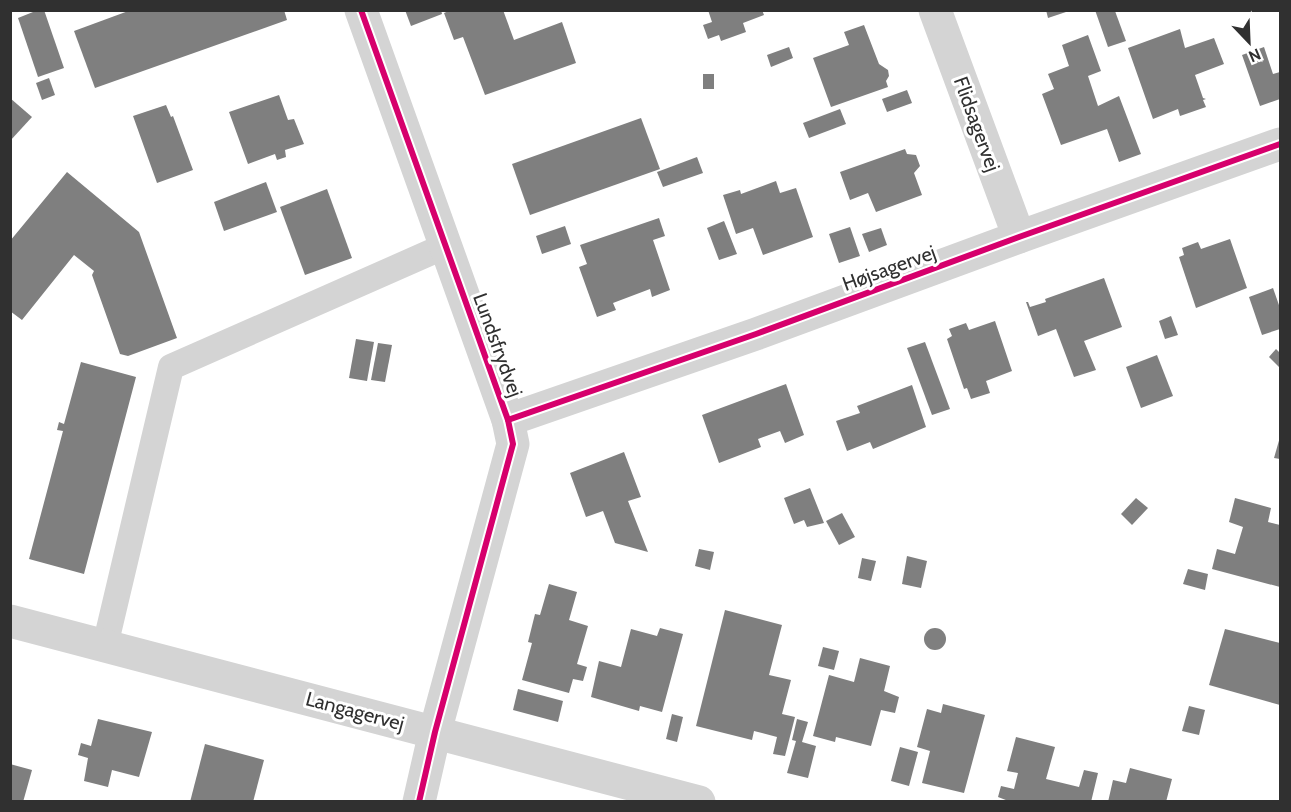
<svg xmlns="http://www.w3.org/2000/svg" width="1291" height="812" font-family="Cabin,sans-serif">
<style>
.building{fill:#7f7f7f}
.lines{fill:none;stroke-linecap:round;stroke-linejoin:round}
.service{stroke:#d4d4d4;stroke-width:26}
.minor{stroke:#d4d4d4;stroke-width:33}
.cycleway-casing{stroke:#fff;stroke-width:10}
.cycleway{stroke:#d6006c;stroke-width:6}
.labels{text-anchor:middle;stroke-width:6;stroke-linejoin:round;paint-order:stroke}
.street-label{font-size:20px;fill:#303030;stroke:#fff}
</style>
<rect width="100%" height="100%" fill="#fff"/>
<g class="building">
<path d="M38,10H44L64,68L38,77L18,18Z"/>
<path d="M131,10H284L287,20L95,88L74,31Z"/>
<path d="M405,10H441L442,14L411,26Z"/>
<path d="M451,10H503L514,40L562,22L576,63L485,95L463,37L454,40L444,13Z"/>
<path d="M708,10H762L764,15L743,23L746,32L721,41L719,35L708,39L703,25L712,22Z"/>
<path d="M1046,10H1069V11L1048,18Z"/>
<path d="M1095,10L1115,11L1126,41L1108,47Z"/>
<path d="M864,25L879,64L888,70L889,76L886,81L888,87L831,107L813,58L849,45L844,32Z"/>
<path d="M1180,29L1185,48L1214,38L1224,64L1195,75L1203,98L1206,99L1203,100L1206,107L1180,116L1178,109L1153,119L1128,48Z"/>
<path d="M1088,35L1101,71L1088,76L1098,106L1119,96L1141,154L1119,162L1107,129L1061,145L1042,94L1054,89L1048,74L1069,66L1062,45Z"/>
<path d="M789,47L793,58L771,67L767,55Z"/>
<path d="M1264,47L1273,74L1280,72V99L1260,106L1242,55Z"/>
<rect x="703" y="74" width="11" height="15"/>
<path d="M49,78L55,95L42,100L36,83Z"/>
<path d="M907,90L912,103L887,112L882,99Z"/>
<path d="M279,95L288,120L294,119L304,144L285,150L286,157L277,160L275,154L248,164L229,112Z"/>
<path d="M10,98L32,117L10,141Z"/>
<path d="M166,105L171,117L173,116L193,170L157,183L133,116Z"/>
<path d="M840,109L846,124L809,138L803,123Z"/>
<path d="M641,118L660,169L530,215L512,164Z"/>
<path d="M905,149L907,154L916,155L920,166L914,173L922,195L876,212L868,193L850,200L840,172Z"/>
<path d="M697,157L703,173L663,187L657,172Z"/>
<path d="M67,172L139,232L177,338L128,356L120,354L92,275L94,271L74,255L22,320L10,311V241Z"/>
<path d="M776,181L780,193L796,188L813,237L763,255L753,228L736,234L723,195L740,190L741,194Z"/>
<path d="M266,182L277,212L224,231L214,202Z"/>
<path d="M327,189L352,258L305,275L280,207Z"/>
<path d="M659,218L665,236L653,240L670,290L652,297L650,289L613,303L616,310L597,317L579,267L587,264L580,245Z"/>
<path d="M724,221L737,254L719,260L707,228Z"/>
<path d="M565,226L571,244L542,254L536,236Z"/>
<path d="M850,227L860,256L839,263L829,234Z"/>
<path d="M881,228L887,245L869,252L862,234Z"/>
<path d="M1230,239L1247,288L1196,308L1179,257L1184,255L1182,248L1198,242L1201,249Z"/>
<path d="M1104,278L1122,327L1084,341L1096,370L1074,377L1056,329L1038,336L1026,302H1028L1030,307L1046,302L1045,299Z"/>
<path d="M1273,288L1280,308V329L1262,335L1249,297Z"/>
<path d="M1171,316L1178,335L1165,339L1159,321Z"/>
<path d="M995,321L1012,371L986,381L990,393L971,399L967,388L964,389L947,339L952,336L949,329L966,323L969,330Z"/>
<path d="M356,339L374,342L367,381L349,378Z"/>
<path d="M925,342L950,409L932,415L907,348Z"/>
<path d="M378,343L392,345L385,382L371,380Z"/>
<path d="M1276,349L1280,353V368L1269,357Z"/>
<path d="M1157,355L1173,396L1141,408L1126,367Z"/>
<path d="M81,362L136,377L84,574L29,559L63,431L57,430L59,422L64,424Z"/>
<path d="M786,384L804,435L785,443L780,431L758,439L761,447L719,463L702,415Z"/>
<path d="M912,385L926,427L873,449L870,442L847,451L836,421L860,413L857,406Z"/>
<path d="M1280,437V459L1274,458Z"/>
<path d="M624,452L641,497L628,501L648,552L615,543L603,511L586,517L570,473Z"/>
<path d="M810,488L824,523L807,527L804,520L794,524L784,498Z"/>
<path d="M1136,498L1148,508L1132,525L1121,514Z"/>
<path d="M1235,498L1271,508L1268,522L1280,525V587L1212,569L1217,549L1235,554L1243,527L1229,522Z"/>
<path d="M842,513L855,537L839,545L826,521Z"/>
<path d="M699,549L714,552L710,570L695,566Z"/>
<path d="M907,556L927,561L921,588L902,584Z"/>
<path d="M862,558L876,561L871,581L858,578Z"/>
<path d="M1188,569L1208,574L1205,590L1183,584Z"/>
<path d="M549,584L577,592L569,620L588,626L577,664L587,667L583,681L573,679L569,693L522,680L532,643L528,642L535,614L540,615Z"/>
<path d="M725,610L782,625L769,675L791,680L782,714L795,717L785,756L773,754L777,737L754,731L752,740L696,726Z"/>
<path d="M660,628L683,634L662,712L640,706L639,711L591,697L599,661L621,667L631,629L657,636Z"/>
<circle cx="935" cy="639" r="11"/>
<path d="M1225,629L1280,643V705L1209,685Z"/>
<path d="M823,647L839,651L834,670L818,666Z"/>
<path d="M860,658L890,666L884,691L899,697L895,713L881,710L871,746L836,737L835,742L813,736L829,675L854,682Z"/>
<path d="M518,689L563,701L558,722L513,710Z"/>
<path d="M943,704L985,715L964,793L922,783L930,751L917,747L927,709L941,713Z"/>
<path d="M1189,706L1205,710L1199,735L1182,731Z"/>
<path d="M672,714L683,717L677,742L666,739Z"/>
<path d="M98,719L152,732L139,777L112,770L108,787L84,781L88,758L78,755L81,743L91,746Z"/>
<path d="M797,719L808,722L802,742L816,746L808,778L787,773L796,741L792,740Z"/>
<path d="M1016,737L1055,747L1046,779L1079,787L1084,770L1098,773L1091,802H1011L998,797L1001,786L1014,789L1018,773L1007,771Z"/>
<path d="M205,744L264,760L253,802H190Z"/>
<path d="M900,747L918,752L909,786L891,781Z"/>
<path d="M10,764L32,770L23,802H10Z"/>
<path d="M1130,768L1172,779L1166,802H1108L1113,780L1126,783Z"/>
</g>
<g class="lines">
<path class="service" d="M105,646L171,367L445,246"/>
<g class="minor">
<path d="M361,10L508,420L513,444L435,732L419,802"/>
<path d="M935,10L1019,237"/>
<path d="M508,420L756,334L1019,237L1280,144"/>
<path d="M10,621L699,802"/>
</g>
<defs>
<g id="cycleway">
<path d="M361,10L508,420L513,444L435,732L419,802"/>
<path d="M508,420L756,334L1019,237L1280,144"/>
</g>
</defs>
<use href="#cycleway" class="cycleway-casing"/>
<use href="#cycleway" class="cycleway"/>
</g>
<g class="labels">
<g class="street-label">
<text transform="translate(977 124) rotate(70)" y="7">Flidsagervej</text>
<text transform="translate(889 268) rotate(-20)" y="7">Højsagervej</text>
<text transform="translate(498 345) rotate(70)" y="7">Lundsfrydvej</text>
<text transform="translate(355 711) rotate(15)" y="7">Langagervej</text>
</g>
</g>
<rect width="1291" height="812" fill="none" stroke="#303030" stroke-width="24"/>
<g transform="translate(1249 42) rotate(157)" stroke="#ffffff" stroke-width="4.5" paint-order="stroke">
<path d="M0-4.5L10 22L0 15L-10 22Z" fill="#303030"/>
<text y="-9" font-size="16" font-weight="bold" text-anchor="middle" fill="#303030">N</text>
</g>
</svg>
